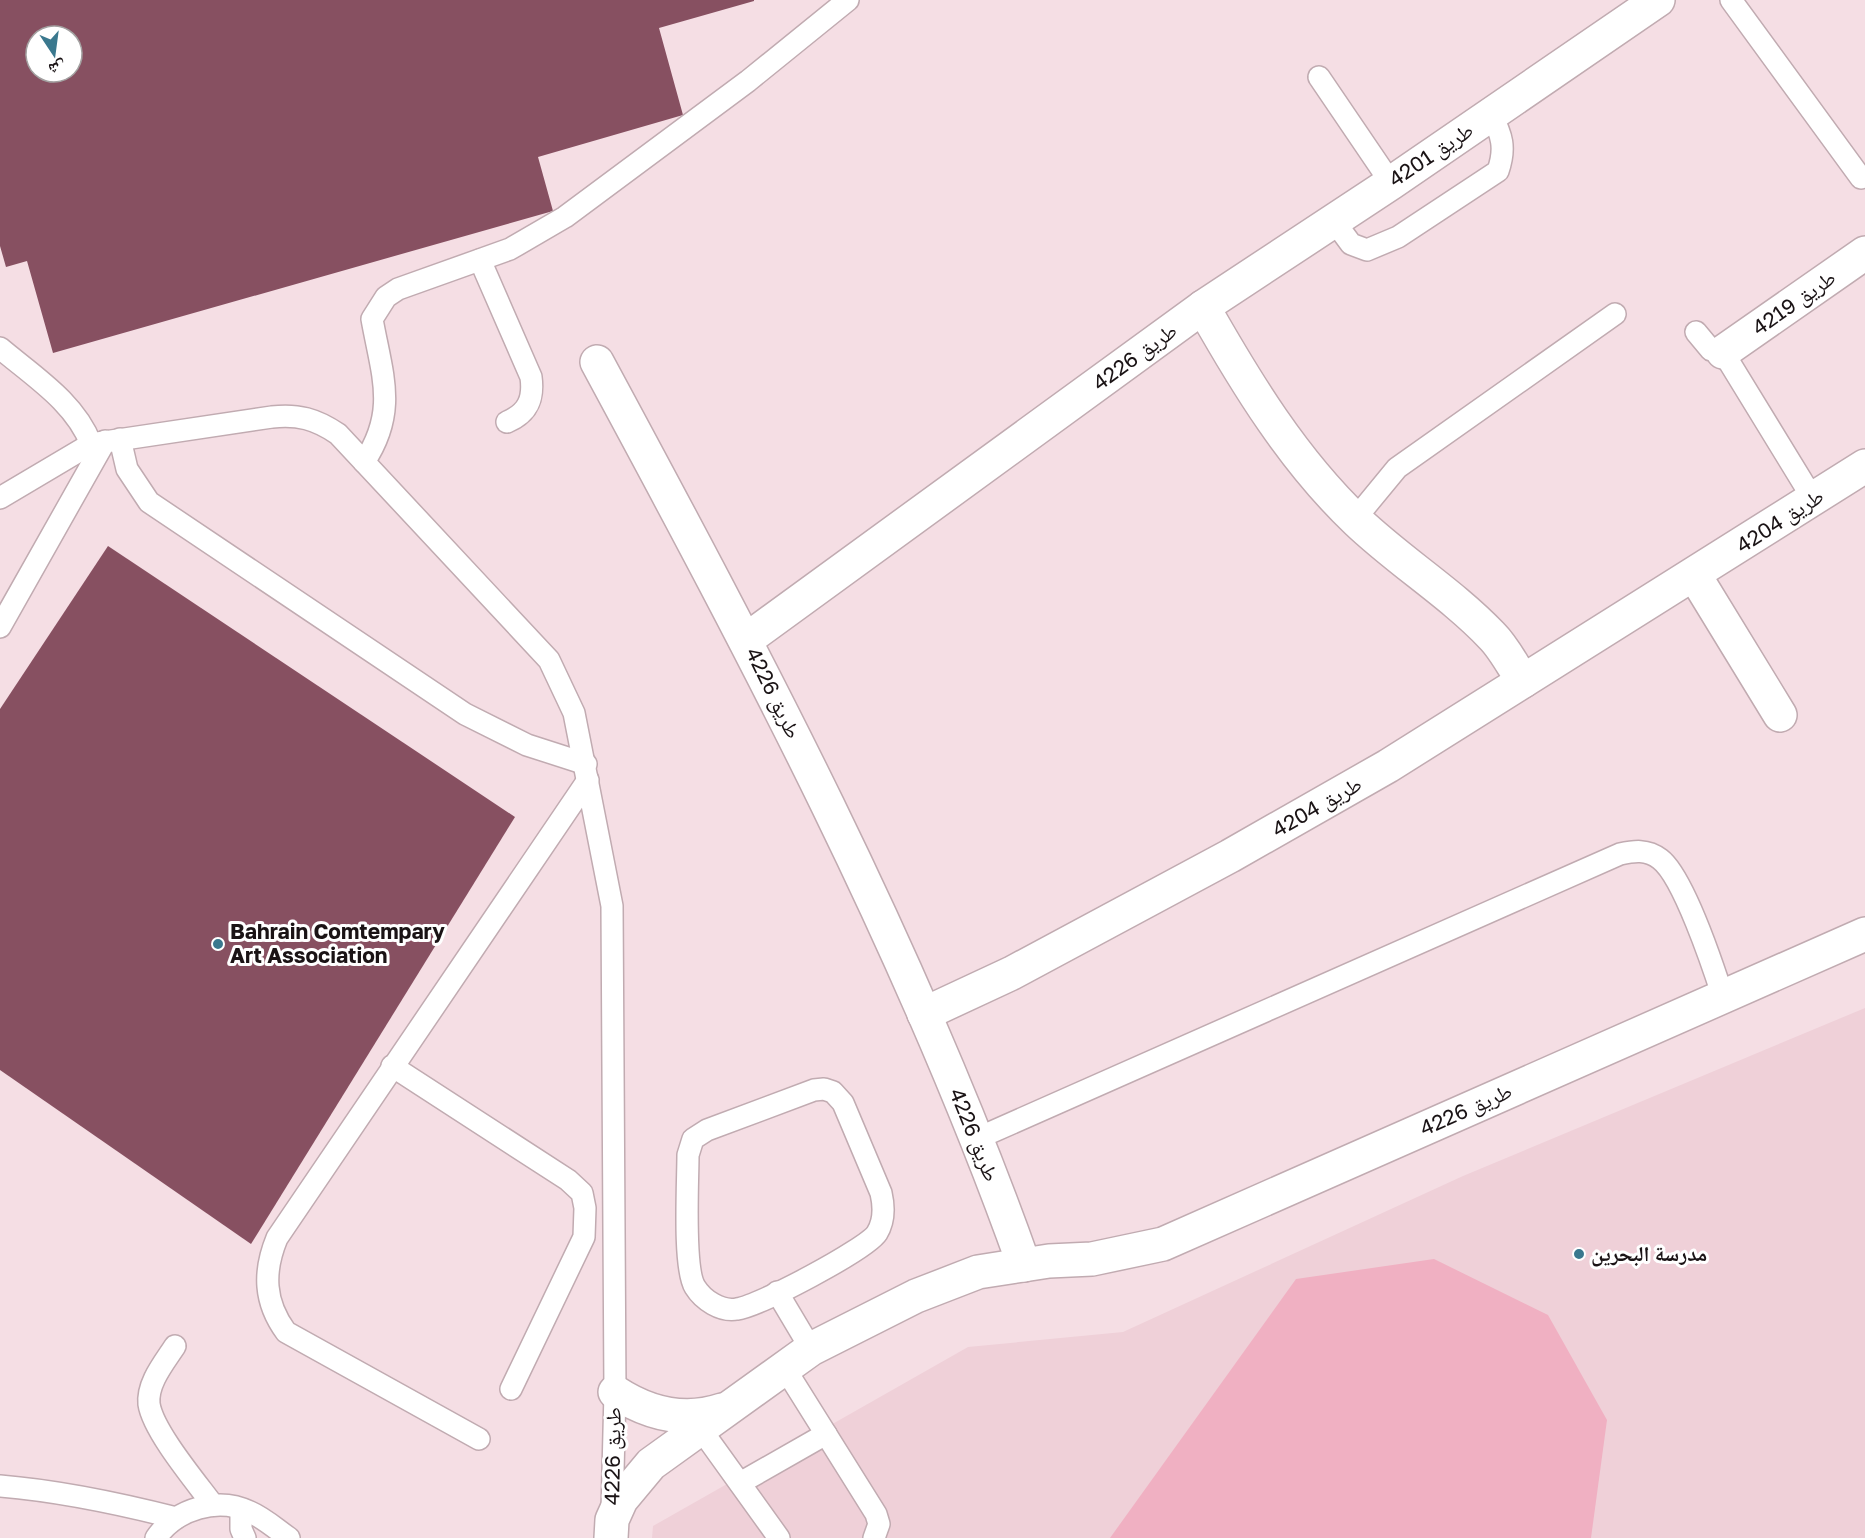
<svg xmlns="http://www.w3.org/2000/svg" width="1865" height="1538" font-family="'Golos Text','Noto Naskh Arabic',sans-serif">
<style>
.built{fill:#efd0d8}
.green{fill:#f0b0c2}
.building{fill:#875061;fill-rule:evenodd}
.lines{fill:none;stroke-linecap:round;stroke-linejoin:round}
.service-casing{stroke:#c1abb1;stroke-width:24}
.minor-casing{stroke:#c1abb1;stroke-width:36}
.service{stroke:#fff;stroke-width:21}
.minor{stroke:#fff;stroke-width:33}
.poi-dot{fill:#3a788e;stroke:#fff;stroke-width:2}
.labels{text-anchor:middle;stroke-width:6;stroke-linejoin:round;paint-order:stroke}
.street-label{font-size:21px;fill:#1a1315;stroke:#fff}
.poi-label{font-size:21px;font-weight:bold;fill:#1a1315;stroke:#fff;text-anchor:start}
</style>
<rect width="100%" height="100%" fill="#f5dee4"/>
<path class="built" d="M1865,1008V1538H652L653,1526L968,1347L1123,1332L1463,1176Z"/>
<path class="green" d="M1434,1259L1548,1315L1607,1420L1591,1538H1110L1296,1279Z"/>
<g class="building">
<path d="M0,0H754V1L659,28L683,115L538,157L553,211L53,353L27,261L6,267L0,246ZM36,36H72V72H36Z"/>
<path d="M108,546L515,817L251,1244L0,1070V709Z"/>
</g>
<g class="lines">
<defs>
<g id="service">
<path d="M1731,0L1861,178"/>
<path d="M1319,77L1391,183"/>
<path d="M1334,221L1351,244L1367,250L1398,237L1498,171C1506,148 1502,135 1491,114"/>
<path d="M480,260L531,377C534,399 528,413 507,422"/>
<path d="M1696,332L1711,350L1723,352L1813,499"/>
<path d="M0,348C33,376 75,402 91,444"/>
<path d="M120,439L127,469L149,502L465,714L527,745L586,764"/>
<path d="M364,462C398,411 382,375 372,319L386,297L398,289L510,249L565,217L748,81L848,0"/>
<path d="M0,498L91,444L272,417C298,414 316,419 338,434L549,660L574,713L612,906L615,1392L612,1511"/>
<path d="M1355,519L1397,468L1615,314"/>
<path d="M0,627L105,441"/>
<path d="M392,1066L568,1180L582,1193L585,1208L584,1237L511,1389"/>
<path d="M824,1089L833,1092L843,1103L881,1193C884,1206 885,1220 877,1233C867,1249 759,1306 737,1309C721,1312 703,1300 695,1287C683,1268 688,1182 688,1155L693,1139L707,1130L814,1090Z"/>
<path d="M976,1139L1620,854C1634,851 1647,849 1660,859C1683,876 1713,966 1723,997"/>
<path d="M777,1292L811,1349"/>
<path d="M175,1346C164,1363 147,1383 149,1404C153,1431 196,1482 213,1505"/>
<path d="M784,1367L876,1514L879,1524L874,1538"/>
<path d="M700,1428L779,1538"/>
<path d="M479,1439L286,1332C264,1302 263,1272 277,1238L588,780"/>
<path d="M740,1483L826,1434"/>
<path d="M0,1486C60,1491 117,1503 176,1518"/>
<path d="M241,1509V1529L245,1538"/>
<path d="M156,1538C176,1509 218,1496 250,1512C264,1518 276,1529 289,1538"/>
</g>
<g id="minor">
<path d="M1203,307C1246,383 1293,460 1357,521C1400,562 1451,593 1492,636C1504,648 1513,666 1523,681"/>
<path d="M1723,352L1865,253"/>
<path d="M597,362C755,655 912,950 1024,1265"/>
<path d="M1695,576L1780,715"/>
<path d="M746,640L1203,307L1391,183L1658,0"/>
<path d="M924,1014L1012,973L1230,856L1388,766L1865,466"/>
<path d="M615,1392C647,1413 683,1423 722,1410"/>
<path d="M611,1538L612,1520L621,1500L651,1464L811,1349L916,1296L978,1272L1049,1261L1092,1259L1163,1244L1865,934"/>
</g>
</defs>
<use href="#service" class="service-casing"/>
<use href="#minor" class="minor-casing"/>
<use href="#service" class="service"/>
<use href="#minor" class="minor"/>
</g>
<g class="poi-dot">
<circle cx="218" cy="944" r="6"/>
<circle cx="1579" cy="1254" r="6"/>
</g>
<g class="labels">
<g class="street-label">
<text transform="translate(1431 155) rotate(-34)" y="7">طريق 4201</text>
<text transform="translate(1794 303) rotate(-35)" y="7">طريق 4219</text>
<text transform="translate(1135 357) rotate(-36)" y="7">طريق 4226</text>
<text transform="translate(1780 521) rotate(-33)" y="7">طريق 4204</text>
<text transform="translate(773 693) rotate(64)" y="7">طريق 4226</text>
<text transform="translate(1317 807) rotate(-30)" y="7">طريق 4204</text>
<text transform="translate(1466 1110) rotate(-24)" y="7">طريق 4226</text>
<text transform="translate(974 1135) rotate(68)" y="7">طريق 4226</text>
<text transform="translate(613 1456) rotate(-89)" y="7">طريق 4226</text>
</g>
<g class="poi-label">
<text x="230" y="939">Bahrain Comtempary<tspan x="230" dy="24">Art Association</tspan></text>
<text x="1591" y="1261">مدرسة البحرين</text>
</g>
</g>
<g transform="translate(54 54) rotate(167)"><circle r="28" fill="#ffffff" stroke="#a3a1a1" stroke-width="1.5"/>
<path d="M0-4.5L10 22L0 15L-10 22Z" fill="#3a788e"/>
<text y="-9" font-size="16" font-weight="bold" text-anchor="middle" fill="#1a1315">ش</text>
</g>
</svg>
